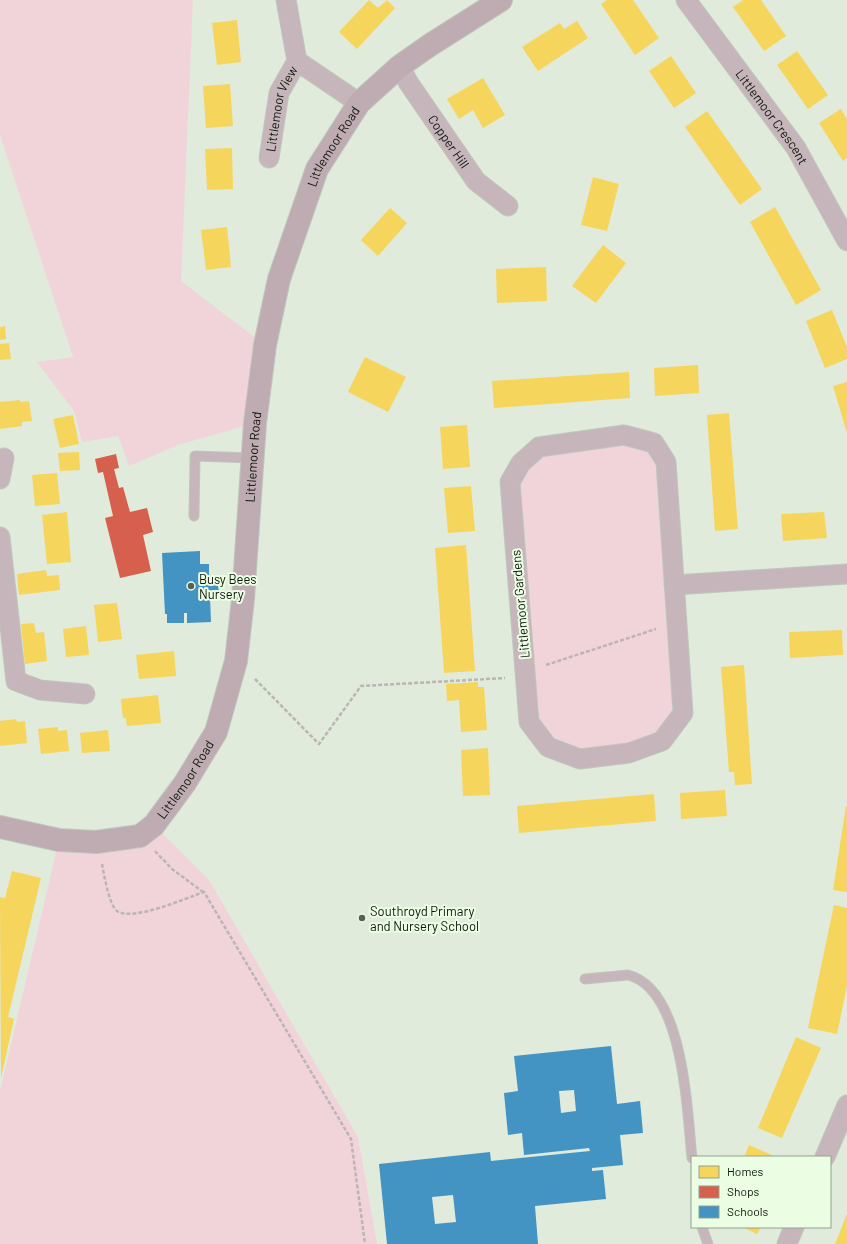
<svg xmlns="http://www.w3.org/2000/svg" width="847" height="1244" font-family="Barlow,sans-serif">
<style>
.green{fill:#f1d4da}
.homes{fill:#f6d55c}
.shops{fill:#d6604d}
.schools{fill:#4393c3;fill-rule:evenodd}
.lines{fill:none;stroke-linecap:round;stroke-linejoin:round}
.lane-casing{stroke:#c0c7bd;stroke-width:11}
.street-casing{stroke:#c0c7bd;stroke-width:21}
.secondary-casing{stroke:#c0c7bd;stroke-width:24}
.path{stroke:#bcb5b4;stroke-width:2.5;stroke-dasharray:4 2;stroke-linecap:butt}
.lane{stroke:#c6b6bb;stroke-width:9}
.street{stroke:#c6b6bb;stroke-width:19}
.secondary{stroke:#bfabb2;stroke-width:22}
.poi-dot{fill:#596155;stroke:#ebfee3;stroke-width:1.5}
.labels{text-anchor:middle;stroke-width:4;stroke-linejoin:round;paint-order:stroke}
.street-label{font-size:13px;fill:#10160d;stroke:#ebfee3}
.poi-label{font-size:13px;fill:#10160d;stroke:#ebfee3;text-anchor:start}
</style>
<rect width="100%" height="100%" fill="#e0ebdc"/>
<g class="green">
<path d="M0,0H193L181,281L265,345L255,423L178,445L129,466L118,436L82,442L74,411L37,362L73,357L0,135Z"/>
<path d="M633,436L666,462L683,713L662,741L580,759L529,722L510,482L539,447Z"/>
<path d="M154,825L209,880L358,1137L377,1244H0V1091L59,840Z"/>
</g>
<g class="homes">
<path d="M369,0L378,8L387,0L395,8L357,49L339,32Z"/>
<path d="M607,0H633L659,38L635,55L601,4Z"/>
<path d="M743,0H761L786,36L764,51L733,7Z"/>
<path d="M237,20L241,62L217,65L212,23Z"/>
<path d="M577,21L588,38L538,71L522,47L560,23L564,29Z"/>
<path d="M797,51L828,95L808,109L777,65Z"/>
<path d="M671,56L696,93L674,108L649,71Z"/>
<path d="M483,78L505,115L483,128L473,110L459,119L447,99Z"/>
<path d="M230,84L233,126L206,128L203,86Z"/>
<path d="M841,109L847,119V158L843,161L819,123Z"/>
<path d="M707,111L762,189L740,205L685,127Z"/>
<path d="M232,148L233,189L207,190L205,149Z"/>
<path d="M593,177L619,184L607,231L581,225Z"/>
<path d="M775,207L821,290L796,305L750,222Z"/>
<path d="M390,208L407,223L378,256L361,240Z"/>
<path d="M227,227L231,267L206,270L201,230Z"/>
<path d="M603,245L626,263L596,303L572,286Z"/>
<path d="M546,267L547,301L497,303L496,269Z"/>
<path d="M832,310L847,347V359L825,368L806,321Z"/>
<path d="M5,326L6,339L0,340V327Z"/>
<path d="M9,343L11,359L0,360V344Z"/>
<path d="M365,357L406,377L388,412L348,392Z"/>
<path d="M698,365L699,393L655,396L654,368Z"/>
<path d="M629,372L630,398L494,408L492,381Z"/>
<path d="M847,382V433L833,386Z"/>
<path d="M20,400V402L29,401L32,421L22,422V426L0,429V402Z"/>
<path d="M729,413L738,529L715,531L707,415Z"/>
<path d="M73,415L79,444L60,448L53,419Z"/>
<path d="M467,425L470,467L443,469L440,427Z"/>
<path d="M79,452L80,470L60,471L58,453Z"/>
<path d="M57,473L60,504L35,506L32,475Z"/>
<path d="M471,486L475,531L448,533L444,488Z"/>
<path d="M67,512L71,562L47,564L42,515Z"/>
<path d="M824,512L827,538L783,541L781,514Z"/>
<path d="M466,545L475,671L444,673L435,548Z"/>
<path d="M46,570L47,576L59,575L60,590L19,595L17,574Z"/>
<path d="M117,603L122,639L98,642L94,605Z"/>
<path d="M34,623L36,633L44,632L47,661L25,664L21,624Z"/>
<path d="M86,626L89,655L66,657L63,629Z"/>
<path d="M842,630L843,655L790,658L789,632Z"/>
<path d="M174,651L176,676L139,679L136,655Z"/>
<path d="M744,665L752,784L735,785L734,772H729L721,667Z"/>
<path d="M478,682V687H484L487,730L461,732L459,700L447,701L446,684Z"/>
<path d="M158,695L161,723L127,726L126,718H123L121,699Z"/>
<path d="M16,719L17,722L25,721L27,743L0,746V721Z"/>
<path d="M58,727V731L67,730L69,751L41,754L38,729Z"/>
<path d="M108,730L110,751L82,753L80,733Z"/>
<path d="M488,748L490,795L463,796L461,750Z"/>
<path d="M725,790L727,816L681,819L680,793Z"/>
<path d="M654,794L656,821L519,833L517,806Z"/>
<path d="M846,806H847V892L833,890Z"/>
<path d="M12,871L41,878L8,1017L14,1019L1,1078L0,897L5,898Z"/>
<path d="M834,905L847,908V986L837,1034L808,1028Z"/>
<path d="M796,1037L821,1048L782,1138L758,1128Z"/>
<path d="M749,1145L776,1157H744Z"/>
<path d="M847,1214V1244H835Z"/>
<path d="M742,1227H761L757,1234Z"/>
</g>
<path class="shops" d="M116,454L119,468L114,469L119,488L123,487L130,512L147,508L153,532L143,535L151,571L120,578L105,518L113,516L103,472L98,473L95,459Z"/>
<g class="schools">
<path d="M200,551V564H209V576H218L219,597H210L211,622L187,623V613H184V623H167V614H165L162,553Z"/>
<path d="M611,1046L617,1104L640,1101L643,1133L620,1135L623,1165L592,1168V1171L603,1170L606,1199L535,1206L538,1244H387L379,1164L490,1152L491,1161L590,1151L589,1148L524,1155L522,1133L508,1135L504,1093L518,1091L514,1056ZM574,1090L576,1111L561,1113L559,1091ZM453,1195L456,1222L435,1224L432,1197Z"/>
</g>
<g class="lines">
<defs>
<g id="lane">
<path d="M194,516L195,456L253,458"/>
<path d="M585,979L628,975C684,989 687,1111 692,1158"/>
<path d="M702,1227L708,1244"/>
</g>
<g id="street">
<path d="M286,0L297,61L359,103"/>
<path id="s1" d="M686,0L796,148L847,241"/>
<path id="s2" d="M400,66L408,82L476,181L508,206"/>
<path id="s3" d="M269,158L279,93L297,61"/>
<path d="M624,435L654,443L666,462L683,713L662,741L629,753L580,759L548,747L529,722L510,482L521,463L539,447Z"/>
<path d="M0,479L4,458"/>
<path d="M0,537L16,681L40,690L85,694"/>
<path d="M674,585L847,574"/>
<path d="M825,1157L847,1105"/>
<path d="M787,1244L794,1227"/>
</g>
<g id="secondary">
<path id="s4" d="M0,827L59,840L96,842L140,836L154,825L185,783L216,732L236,661L243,599L255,423L265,345L279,279L317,169L359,103L400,66L430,45L501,0"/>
</g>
</defs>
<use href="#lane" class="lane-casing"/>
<use href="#street" class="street-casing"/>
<use href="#secondary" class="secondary-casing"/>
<g class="path">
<path d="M546,665L656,629"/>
<path d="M255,679L319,744L361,686L505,678"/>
<path d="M155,851L172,869L203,892"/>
<path d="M102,864C104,874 109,905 117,911C132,922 186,898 204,892L351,1139L365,1244"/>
</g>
<use href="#lane" class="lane"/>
<use href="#street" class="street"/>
<use href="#secondary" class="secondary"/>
</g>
<g class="poi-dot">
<circle cx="191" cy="586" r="4"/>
<circle cx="362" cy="918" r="4"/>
</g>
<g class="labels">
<g class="street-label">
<text dy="5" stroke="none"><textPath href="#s3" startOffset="51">Littlemoor View</textPath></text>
<text dy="5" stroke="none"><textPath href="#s1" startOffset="145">Littlemoor Crescent</textPath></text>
<text dy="5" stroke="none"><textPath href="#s2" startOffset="90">Copper Hill</textPath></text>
<text dy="5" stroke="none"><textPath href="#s4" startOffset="874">Littlemoor Road</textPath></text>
<text dy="5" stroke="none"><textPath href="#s4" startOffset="550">Littlemoor Road</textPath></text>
<text transform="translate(520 604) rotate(-95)" y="5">Littlemoor Gardens</text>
<text dy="5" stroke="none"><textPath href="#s4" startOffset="215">Littlemoor Road</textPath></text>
</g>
<g class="poi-label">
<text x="199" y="584">Busy Bees<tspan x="199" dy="15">Nursery</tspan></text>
<text x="370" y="916">Southroyd Primary<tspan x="370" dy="15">and Nursery School</tspan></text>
</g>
</g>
<rect x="691" y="1156" width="140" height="72" fill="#ebfee3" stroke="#93a18d"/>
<rect x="699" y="1166" width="20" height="12" fill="#f6d55c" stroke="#93a18d"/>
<text x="727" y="1176" font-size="12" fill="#10160d">Homes</text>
<rect x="699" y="1186" width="20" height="12" fill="#d6604d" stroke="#93a18d"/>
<text x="727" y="1196" font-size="12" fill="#10160d">Shops</text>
<rect x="699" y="1206" width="20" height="12" fill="#4393c3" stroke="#93a18d"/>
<text x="727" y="1216" font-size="12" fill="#10160d">Schools</text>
</svg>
